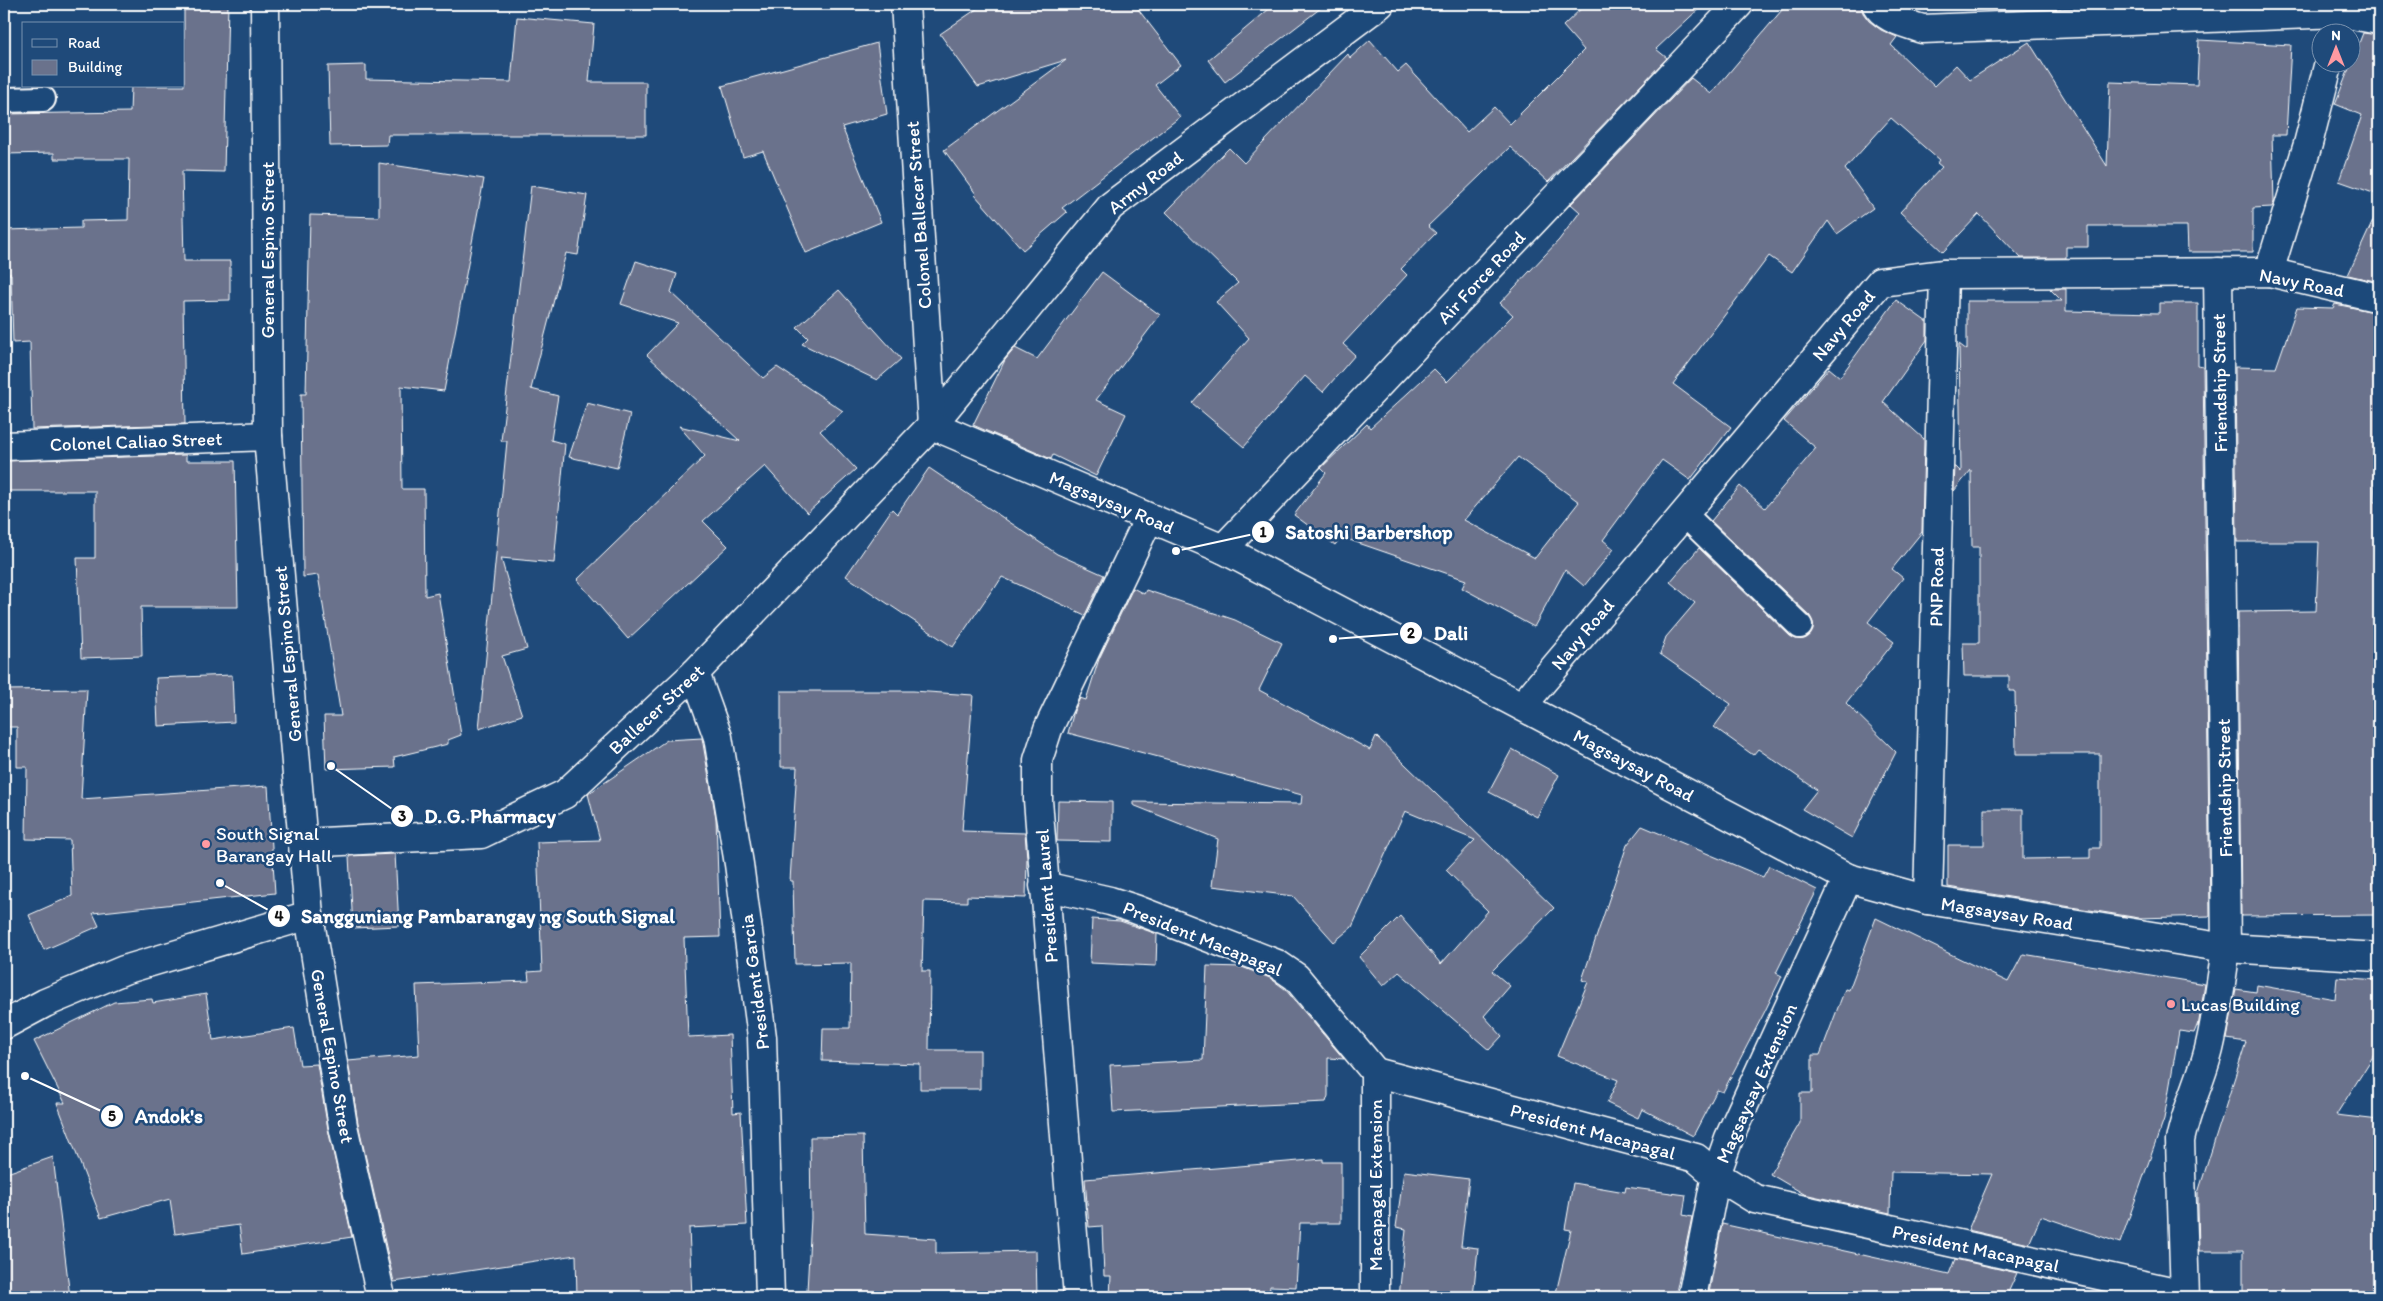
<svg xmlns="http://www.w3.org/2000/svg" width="2383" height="1301" font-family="Itim,sans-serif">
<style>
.building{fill:#6a728c;stroke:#fff;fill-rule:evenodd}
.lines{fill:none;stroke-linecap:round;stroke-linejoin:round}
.service-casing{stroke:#fff;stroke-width:28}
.minor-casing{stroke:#fff;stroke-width:31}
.tertiary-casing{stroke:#fff;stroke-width:31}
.secondary-casing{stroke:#fff;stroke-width:31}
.service{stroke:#1f4a7a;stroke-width:24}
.minor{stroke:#1f4a7a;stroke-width:28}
.tertiary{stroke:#1f4a7a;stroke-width:28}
.secondary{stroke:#1f4a7a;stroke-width:28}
.poi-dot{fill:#ff9aa2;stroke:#1f4a7a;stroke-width:2}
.labels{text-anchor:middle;stroke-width:5;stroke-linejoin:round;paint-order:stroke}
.street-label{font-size:19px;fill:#fff;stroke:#1f4a7a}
.poi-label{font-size:19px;fill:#fff;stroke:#1f4a7a;text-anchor:start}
.leader{fill:none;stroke:#fff;stroke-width:2}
.callout-dot{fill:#fff;stroke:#1f4a7a;stroke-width:2}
.mark-label{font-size:15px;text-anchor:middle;font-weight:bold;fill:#111}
.callout-label{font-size:20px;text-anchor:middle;font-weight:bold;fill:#fff;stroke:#1f4a7a;stroke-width:5;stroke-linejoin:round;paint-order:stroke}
</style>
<rect width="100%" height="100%" fill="#1f4a7a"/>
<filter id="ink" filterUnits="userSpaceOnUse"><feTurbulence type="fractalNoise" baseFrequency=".02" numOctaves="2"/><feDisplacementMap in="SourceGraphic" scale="10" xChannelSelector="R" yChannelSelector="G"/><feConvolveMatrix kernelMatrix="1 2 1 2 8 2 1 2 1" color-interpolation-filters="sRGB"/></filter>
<g filter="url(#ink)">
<g class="building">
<path d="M184,4H228L224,172L182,171L184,261H230V300L183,301L185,424L32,429L30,342L13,343L11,274H4V230L81,228V221L128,220L129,159H54V153L4,154V114L130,112L131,86H184Z"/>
<path d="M984,4H1134L1181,65L1155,85L1180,117L1062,208L1067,212L1023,250L975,195L976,194L944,150L1066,60L978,87L940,34Z"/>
<path d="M1275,4H1326L1225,82L1208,60Z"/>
<path d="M1586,4H1704L1656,49L1667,58L1548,182L1510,147L1428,226L1436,233L1401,269L1407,275L1343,344L1355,355L1323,392L1305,376L1244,447L1192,403L1249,338L1216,302L1238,283L1166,212L1229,148L1244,163L1348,54L1350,58L1370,40L1398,72L1406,65L1467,132L1494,107L1510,124L1584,50L1563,26Z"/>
<path d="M1787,4H1861L1863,13L1869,21L1881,30L1897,37L1891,45L1934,86L1956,65L1970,80L2029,42L2107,166L2110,82L2197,85L2199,40L2291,45L2286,135H2272L2274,202L2272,207L2253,208V252H2188L2187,226H2088V247H2066V258H2021L1979,214L1943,252L1900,212L1942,167L1937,163L1939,160L1891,118L1845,169L1873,208L1837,234L1828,221L1792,272L1769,256L1673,384L1731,427L1690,480L1662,460L1603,540L1614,549L1584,586L1565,570L1534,627L1462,588L1466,580L1341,537L1335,545L1294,515L1326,473L1321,468L1367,424L1370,428L1434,369L1447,382L1513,315L1500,303L1559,240L1580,212L1571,204L1691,78L1711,94ZM1518,457L1579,502L1535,558L1464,520Z"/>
<path d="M517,17L594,24L589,82H646V135H388L387,145L330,146L328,66L366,65V79L511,82Z"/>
<path d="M2363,33L2379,35V195L2339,181L2362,115L2335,104Z"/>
<path d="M877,43L887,114L842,127L881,222L806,253L763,151L743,157L722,86Z"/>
<path d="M379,163L484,179L444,391L401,386L402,489H424L425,596L438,593L461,735L448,740V744L394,757L395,767L326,769L324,716H341L318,575L303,577L301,394H306L310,215L379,217Z"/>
<path d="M531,186L587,195L578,255L566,253L531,389L558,396L551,440L565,444L554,563L501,558L527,649L502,656L522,715L479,729L507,441H501Z"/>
<path d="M2379,208V282L2348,275Z"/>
<path d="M636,261L677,274L671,292L763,378L777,367L843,411L820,431L856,469L807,513L765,466L703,521L728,546L628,639L577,580L705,456L679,426L740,441L647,355L678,323L621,304Z"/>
<path d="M1102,272L1160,315L1096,400L1126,414L1096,476L1053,455L1051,459L973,425L1005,360L1015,348L1037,359Z"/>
<path d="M2050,289H2066V311L2159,313V303H2198V365L2203,366L2210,916L2139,918L1948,887V845H1984V809H2023V859L2090,858V848H2100V754H2016L2015,691H2009V676H1964L1963,643H1979V547H1972L1971,470L1954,491L1955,466L1961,472L1959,344L1967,350V301H2062Z"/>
<path d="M839,290L901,359L877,380L802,344L808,338L797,327Z"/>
<path d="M1896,300L1927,322V340L1883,402L1924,439L1922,532L1892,569L1903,578L1868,622L1894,642L1846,703L1896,752L1852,838L1802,809L1817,790L1758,749L1753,755L1714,727L1731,704L1660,654L1666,637L1695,603L1670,582L1699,548L1790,636L1796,639H1803L1810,635L1813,623L1810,616L1711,521L1740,486L1765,508L1816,448L1784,421L1829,368L1840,377Z"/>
<path d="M2335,304L2379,313V383L2374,502H2379V915L2241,916L2238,612L2316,611L2319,542H2237L2235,367L2276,368L2297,307L2333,308Z"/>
<path d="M587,403L630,414L617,468L569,457Z"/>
<path d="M186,455V461H235L238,607H141L142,656L81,658L77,558H95V491H4V461Z"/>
<path d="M929,468L1057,554L1104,575L1085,615L1002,577L995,588L994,587L953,647L846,576L892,509L897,514Z"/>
<path d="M1133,588L1144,594L1146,590L1235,620L1282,643L1259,690L1370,750L1376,736L1554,908L1492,971L1510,986L1484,1016L1502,1036L1489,1050L1399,972L1383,986L1359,957L1400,916L1441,964L1488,911L1446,870L1475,840L1405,811L1352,927L1334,942L1293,896L1212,886L1218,839L1133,805V802L1301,804L1302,795L1068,733L1074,711L1080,698L1086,700L1099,659Z"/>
<path d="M232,675L234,722L158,726L156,678Z"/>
<path d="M87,689L81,799L268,786L275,893L93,913L99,926L44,950L29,915L72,896L70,840L26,839L27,767H17V727H4V690Z"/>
<path d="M781,691H913L973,695L962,831L1025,833L1027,858L1026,898L967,896V902L924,901L922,971H930L929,1050H980V1089H920V1064L822,1061L823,1028H850L851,963L795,964L793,881H790L797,767H781Z"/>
<path d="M702,738L716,818L720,937L684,938L688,1037L730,1035L733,1113L741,1112L747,1225L689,1228L692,1297H577L576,1255L394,1282L358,1123L348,1061L419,1055L416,985L529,981L528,972L542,971L537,842L600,840L588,794L667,740Z"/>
<path d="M1512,749L1559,775L1537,817L1489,792Z"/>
<path d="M1058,801L1112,802V842L1057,841Z"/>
<path d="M1642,826L1763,877L1769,866L1817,890L1776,973L1782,976L1764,1013L1723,1092L1717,1090L1693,1136L1642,1109L1638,1118L1607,1103L1618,1080L1557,1056L1588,982L1582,980L1627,845Z"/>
<path d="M395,854L399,926L353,928L349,856Z"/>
<path d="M1876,918L2008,982L2023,954L2205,984L2198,1027V1023L2194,1033L2179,1031L2164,1119L2120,1243L2041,1216L2029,1244L1968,1230L1992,1174L1891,1172L1890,1213L1804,1194L1770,1174L1800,1123V1093H1812V1055H1820L1845,989L1849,990Z"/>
<path d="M1092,919L1120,921L1157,934L1156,966L1090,963Z"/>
<path d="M1207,966L1242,967L1270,978L1285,989L1344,1059L1328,1058V1096L1326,1102L1113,1112L1110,1065L1203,1060Z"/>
<path d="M2337,977L2379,980V1047L2336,1115L2379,1120V1297H2243V1251H2199L2198,1206V1193L2246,1042L2227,1039L2236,989L2256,992L2257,985L2335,999Z"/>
<path d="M206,994L213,1040L294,1028L300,1065L317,1064L328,1129L352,1237L243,1254L239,1225L175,1234L170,1199L101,1218L57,1103H65L34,1041L114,1002L152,999L153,1003Z"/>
<path d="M863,1136L865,1234L936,1239V1253L1036,1251L1037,1297H882L807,1291L811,1218L810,1137Z"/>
<path d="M53,1157L70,1297H4V1174Z"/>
<path d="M1323,1159V1162H1341V1223H1300L1296,1287L1270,1286L1269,1297H1110L1111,1276H1104L1102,1226L1089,1227L1085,1179Z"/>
<path d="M1404,1171L1469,1179L1461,1246L1478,1248L1473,1297H1399L1406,1229L1396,1227Z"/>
<path d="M1573,1183L1625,1192L1626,1187L1686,1195L1683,1215L1692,1217L1675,1297H1555L1571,1230L1565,1229Z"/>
<path d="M1722,1224L1949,1274L1955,1259L2017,1273L2006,1297H1728L1709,1293Z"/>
</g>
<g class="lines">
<defs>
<g id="service">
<path d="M4,100L43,99"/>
<path d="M1684,514L1800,626"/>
</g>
<g id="minor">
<path d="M1876,4C1884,19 1906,23 1922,29L2341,13L2379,20"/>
<path d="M2269,272L2308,144L2329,62"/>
<path d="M932,425L1111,206L1380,4"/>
<path d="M4,446L268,436"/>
<path d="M1223,549L1739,4"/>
<path d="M695,673L718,737L739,864L762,1037L770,1297"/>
<path d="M1522,706L1880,282L1944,274L2269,272L2379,298"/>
<path d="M1044,886L1110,901L1135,909L1277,964L1296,977L1375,1072L1696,1158L1716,1175L1755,1199L2184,1294"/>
<path d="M1928,900L1944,274"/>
<path d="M309,915L343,1126L381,1297"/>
<path d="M1375,1072V1297"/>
<path d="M1078,1297L1038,800V760L1048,729L1149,518"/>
<path d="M1692,1297L1716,1175L1729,1138L1848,878"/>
<path d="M2185,1297L2180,1141C2186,1109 2201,1081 2209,1049C2217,1016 2221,982 2226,948L2218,272"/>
</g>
<g id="tertiary">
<path d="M905,4L932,425"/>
<path d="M932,425L1223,549L1848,878L1928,900L2226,948L2379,957"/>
<path d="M303,843L481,834L565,794L695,673L932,425"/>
</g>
<path id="secondary" d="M4,1025L45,1003L124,970L309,915L268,436L265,4"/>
</defs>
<use href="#service" class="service-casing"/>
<use href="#minor" class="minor-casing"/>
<use href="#tertiary" class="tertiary-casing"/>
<use href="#secondary" class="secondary-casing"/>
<use href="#service" class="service"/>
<use href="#minor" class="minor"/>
<use href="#tertiary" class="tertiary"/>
<use href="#secondary" class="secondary"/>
</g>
</g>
<g class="poi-dot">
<circle cx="206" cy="844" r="5"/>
<circle cx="2171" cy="1004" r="5"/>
</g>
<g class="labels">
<g class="street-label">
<text transform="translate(1145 182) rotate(-38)" y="7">Army Road</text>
<text transform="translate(918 215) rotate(-94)" y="7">Colonel Ballecer Street</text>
<text transform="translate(267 250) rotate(-90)" y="7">General Espino Street</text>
<text transform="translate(1481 277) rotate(-47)" y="7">Air Force Road</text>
<text transform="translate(2302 282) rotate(11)" y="7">Navy Road</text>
<text transform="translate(1843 325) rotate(-50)" y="7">Navy Road</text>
<text transform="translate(2219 383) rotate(-91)" y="7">Friendship Street</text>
<text transform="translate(136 441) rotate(-2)" y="7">Colonel Caliao Street</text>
<text transform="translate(1112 502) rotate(23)" y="7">Magsaysay Road</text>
<text transform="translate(1936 587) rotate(-89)" y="7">PNP Road</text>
<text transform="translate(1582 634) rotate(-50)" y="7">Navy Road</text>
<text transform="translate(287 654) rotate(-95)" y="7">General Espino Street</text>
<text transform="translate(656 709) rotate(-43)" y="7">Ballecer Street</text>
<text transform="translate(1634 765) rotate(28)" y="7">Magsaysay Road</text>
<text transform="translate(2224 788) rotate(-91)" y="7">Friendship Street</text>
<text transform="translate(1046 896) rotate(-94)" y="7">President Laurel</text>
<text transform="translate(2007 913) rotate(9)" y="7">Magsaysay Road</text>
<text transform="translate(1203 938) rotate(22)" y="7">President Macapagal</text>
<text transform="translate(754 982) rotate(-97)" y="7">President Garcia</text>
<text transform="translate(333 1056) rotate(80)" y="7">General Espino Street</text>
<text transform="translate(1756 1083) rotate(-66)" y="7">Magsaysay Extension</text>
<text transform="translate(1593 1131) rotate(15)" y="7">President Macapagal</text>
<text transform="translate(1375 1185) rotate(-90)" y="7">Macapagal Extension</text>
<text transform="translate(1976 1248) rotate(12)" y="7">President Macapagal</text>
</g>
<g class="poi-label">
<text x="216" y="840">South Signal<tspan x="216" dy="22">Barangay Hall</tspan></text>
<text x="2181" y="1011">Lucas Building</text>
</g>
</g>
<path class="leader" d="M1176 551L1263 532M1333 639L1411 633M331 766L402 816M220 883L279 916M25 1076L112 1116"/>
<g class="callout-dot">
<circle cx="1176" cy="551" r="5"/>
<circle cx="1333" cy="639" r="5"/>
<circle cx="331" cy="766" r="5"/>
<circle cx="220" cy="883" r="5"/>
<circle cx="25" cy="1076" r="5"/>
<circle cx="1263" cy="532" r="12"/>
<circle cx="1411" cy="633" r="12"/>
<circle cx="402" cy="816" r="12"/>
<circle cx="279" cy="916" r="12"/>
<circle cx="112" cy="1116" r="12"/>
</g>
<g class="mark-label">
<text x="1263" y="537">1</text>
<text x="1411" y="638">2</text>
<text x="402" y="821">3</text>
<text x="279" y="921">4</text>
<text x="112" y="1121">5</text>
</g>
<g class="callout-label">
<text x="1369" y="539">Satoshi Barbershop</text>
<text x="1451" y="640">Dali</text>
<text x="490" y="823">D. G. Pharmacy</text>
<text x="488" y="923">Sangguniang Pambarangay ng South Signal</text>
<text x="169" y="1123">Andok's</text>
</g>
<rect width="2383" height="1301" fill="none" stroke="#1f4a7a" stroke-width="20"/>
<rect x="10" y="10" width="2363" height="1281" fill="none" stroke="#fff" stroke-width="2" filter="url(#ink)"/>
<rect x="22" y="22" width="162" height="65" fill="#1f4a7a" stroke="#7992af"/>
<rect x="32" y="39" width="25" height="8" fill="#1f4a7a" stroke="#7992af"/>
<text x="68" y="48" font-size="15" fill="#ffffff">Road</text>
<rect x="32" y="60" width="25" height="15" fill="#6a728c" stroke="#7992af"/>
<text x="68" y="72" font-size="15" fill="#ffffff">Building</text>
<g transform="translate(2336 48)"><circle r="24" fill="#1f4a7a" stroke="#7992af"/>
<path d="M0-4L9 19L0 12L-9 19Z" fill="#ff9aa2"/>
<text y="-8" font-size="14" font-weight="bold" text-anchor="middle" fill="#ffffff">N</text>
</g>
</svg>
